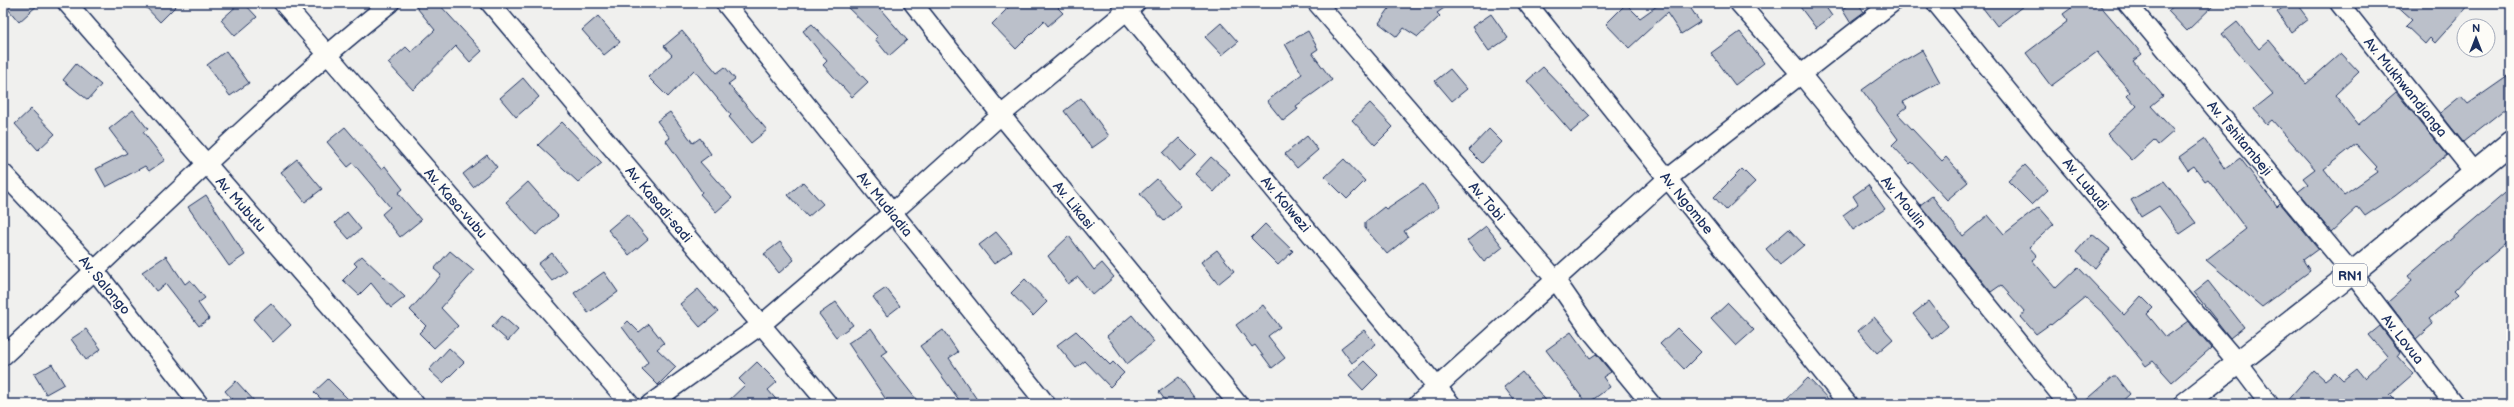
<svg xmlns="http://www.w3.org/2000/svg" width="2514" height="407" font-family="'Balsamiq Sans',sans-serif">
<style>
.building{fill:#bbc0ca;stroke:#1b2f5e;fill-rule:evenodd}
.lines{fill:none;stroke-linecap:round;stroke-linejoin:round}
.street-casing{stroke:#1b2f5e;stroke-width:21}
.highway-casing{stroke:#1b2f5e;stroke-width:25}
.street{stroke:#fdfcf7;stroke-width:18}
.highway{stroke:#fdfcf7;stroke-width:22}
.labels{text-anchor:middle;stroke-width:4;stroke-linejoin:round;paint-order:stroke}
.shield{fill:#fdfcf7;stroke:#5f6c8c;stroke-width:1}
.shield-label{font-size:13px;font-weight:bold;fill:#1b2f5e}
.street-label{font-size:14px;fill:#1b2f5e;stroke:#fdfcf7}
</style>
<rect width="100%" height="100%" fill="#f0f0ee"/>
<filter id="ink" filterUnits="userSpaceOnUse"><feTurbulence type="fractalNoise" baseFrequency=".025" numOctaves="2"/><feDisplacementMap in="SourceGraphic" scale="8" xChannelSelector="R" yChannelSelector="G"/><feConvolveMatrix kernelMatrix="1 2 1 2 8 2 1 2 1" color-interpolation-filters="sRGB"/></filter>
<g filter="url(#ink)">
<g class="building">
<path d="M3,3H40L19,22Z"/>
<path d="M142,3H179L160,22Z"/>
<path d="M240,3H244L257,17L235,36L221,20Z"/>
<path d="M413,3H438L482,51L470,62L456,46L413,90L388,63L406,47L411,52L435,30Z"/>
<path d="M843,3H875L907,40L889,56L875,39L878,37Z"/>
<path d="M1013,3H1062L1058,8L1063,13L1048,26L1044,21L1016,49L992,24Z"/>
<path d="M1393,3H1451L1437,13L1440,16L1418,37L1404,28L1397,37L1379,23Z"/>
<path d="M1661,3H1687L1700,22L1681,34L1667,13L1629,48L1606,24L1626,4L1640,18Z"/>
<path d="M1797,3H1823L1832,16L1816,28Z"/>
<path d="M1852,3H1858L1864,12L1850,22L1842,9Z"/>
<path d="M1979,3H2027L1997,26Z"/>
<path d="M2078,3H2098L2142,54L2133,61L2163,96L2151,106L2174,131L2158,145L2154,140L2132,160L2107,134L2137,106L2127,95L2130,92L2097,52L2051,86L2026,53L2068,21L2063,14Z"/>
<path d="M2177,3H2216L2187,31L2168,11Z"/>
<path d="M2289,3H2296L2308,19L2291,32L2277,12Z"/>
<path d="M2393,3H2471L2435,43L2430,38L2425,44L2406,26L2412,20Z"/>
<path d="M1491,14L1508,38L1489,51L1472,27Z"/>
<path d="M598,16L620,42L604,55L582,30Z"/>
<path d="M2237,22L2259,49L2269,40L2306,84L2341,53L2359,72L2335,95L2358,125L2396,92L2447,155L2395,196L2365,216L2358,207L2331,232L2298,192L2308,184L2303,178L2315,169L2272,120L2267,124L2254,109L2273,94L2222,34ZM2356,144L2377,167L2375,169L2377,172L2344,195L2324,169Z"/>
<path d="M1221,23L1238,42L1222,55L1205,37Z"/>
<path d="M812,24L868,82L852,97L823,65L827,61L803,31Z"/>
<path d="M682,31L717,73L725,67L735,79L728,84L767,130L751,143L729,117L731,115L694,70L668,97L648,77L672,55L664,46Z"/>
<path d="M1308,31L1318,49L1312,53L1332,80L1296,106L1298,109L1283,121L1267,101L1302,74L1285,44Z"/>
<path d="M1740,32L1764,63L1735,85L1711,53Z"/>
<path d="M1922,50L1940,82L1903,102L1907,107L1898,114L1942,161L1946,157L1968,182L1947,200L1912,162L1910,164L1892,145L1898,139L1862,90L1900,63Z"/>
<path d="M226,51L249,83L230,96L207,65Z"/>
<path d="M76,64L101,85L88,100L63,80Z"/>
<path d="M1543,67L1590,116L1571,132L1527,81Z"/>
<path d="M1450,69L1467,89L1452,101L1435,81Z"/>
<path d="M2511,74V104L2463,142L2440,113L2461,96L2468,104Z"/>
<path d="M523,78L539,97L516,117L500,98Z"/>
<path d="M1081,98L1109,136L1092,148L1064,111Z"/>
<path d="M1370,103L1393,127L1375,145L1352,120Z"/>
<path d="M31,109L55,134L38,150L15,124Z"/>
<path d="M133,110L148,129L143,132L165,160L149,171L145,166L106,187L96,169L127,153L109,129Z"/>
<path d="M670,112L693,143L700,138L711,154L700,162L732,198L716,212L700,194L702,192L666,141L670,138L657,121Z"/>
<path d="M562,122L602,163L578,182L538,145Z"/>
<path d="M345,127L381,169L385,166L403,189L398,193L421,220L400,237L382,214L390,207L353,163L348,167L327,142Z"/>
<path d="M1489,129L1502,142L1482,163L1469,150Z"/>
<path d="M1307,136L1318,150L1297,168L1285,154Z"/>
<path d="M1179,138L1196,155L1179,171L1163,153Z"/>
<path d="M2204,139L2225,169L2240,158L2277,206L2280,203L2318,249L2303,260L2310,271L2262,307L2206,260L2246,229L2208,179L2205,181L2194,166L2188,170L2179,157Z"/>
<path d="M487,155L497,167L473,187L463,174Z"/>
<path d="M1211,157L1230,174L1214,192L1195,174Z"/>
<path d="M297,159L322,189L305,202L281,172Z"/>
<path d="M1344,159L1365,181L1347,199L1325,177Z"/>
<path d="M2025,165L2048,190L2032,205L2008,181Z"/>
<path d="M1742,169L1755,182L1726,210L1714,197Z"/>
<path d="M1157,179L1181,206L1164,221L1140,194Z"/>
<path d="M2164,181L2196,223L2180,234L2159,206L2141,217L2131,200Z"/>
<path d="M528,182L558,216L536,235L506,202Z"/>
<path d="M803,182L823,204L808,217L788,195Z"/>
<path d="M1423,184L1439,207L1404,231L1408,237L1387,254L1365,228V222L1384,207L1386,209Z"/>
<path d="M1868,185L1885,209L1853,230L1843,215L1858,204L1853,196Z"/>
<path d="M2511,188V239L2471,273L2454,291L2458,295L2429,319L2433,324L2416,339L2388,302L2412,281L2408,276Z"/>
<path d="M206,195L245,255L229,266L188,207Z"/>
<path d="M1932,196L1963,236L1988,215L2004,234L2039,207L2054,224L2029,247L2037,256L2032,260L2056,288L2078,267L2124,315L2141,296L2153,308L2147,314L2166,337L2188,321L2211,348L2172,382L2153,361L2146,366L2105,315L2085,297L2051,325L2050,324L2036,334L2021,317L2025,312L2001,285L1991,292L1920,205Z"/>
<path d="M347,212L361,229L349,239L335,223Z"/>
<path d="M627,214L648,239L629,255L608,230Z"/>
<path d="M1265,224L1293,251L1278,265L1251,238Z"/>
<path d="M1486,226L1503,247L1484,262L1467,241Z"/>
<path d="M1789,229L1804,245L1780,265L1766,249Z"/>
<path d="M996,232L1012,251L994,264L979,245Z"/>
<path d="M2092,234L2110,249L2095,268L2076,252Z"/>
<path d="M1069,236L1094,270L1102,263L1114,277L1093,295L1078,277L1068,284L1048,256Z"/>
<path d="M780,242L794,260L779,273L764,254Z"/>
<path d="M1217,250L1234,271L1218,284L1201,262Z"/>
<path d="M450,251L474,271L441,308L458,326L434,348L419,333L426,326L410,310L441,275L434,269Z"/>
<path d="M552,253L566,271L552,281L538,264Z"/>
<path d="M166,256L185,284L190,280L205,298L198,303L209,319L199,326L166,284L156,291L142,272Z"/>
<path d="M362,256L405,297L391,308L371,283L359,295L343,280L357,266L354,263Z"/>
<path d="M604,272L618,292L588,313L574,293Z"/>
<path d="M1025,279L1047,302L1033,316L1011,293Z"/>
<path d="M2208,281L2244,327L2230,338L2194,292Z"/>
<path d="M886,288L900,306L887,316L873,297Z"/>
<path d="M698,289L718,312L700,327L680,304Z"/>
<path d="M1929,301L1948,326L1933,339L1913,314Z"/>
<path d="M836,302L853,325L836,337L819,314Z"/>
<path d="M271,303L291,325L273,342L253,319Z"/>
<path d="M1728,303L1754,330L1736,346L1711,319Z"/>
<path d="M1263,305L1280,327L1268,336L1285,358L1272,368L1255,345L1252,347L1236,325Z"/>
<path d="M1132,315L1154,342L1127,364L1107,336Z"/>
<path d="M502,316L518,330L508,341L492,327Z"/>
<path d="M1874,317L1893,339L1877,353L1858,331Z"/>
<path d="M628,321L639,332L649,324L664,343L657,349L676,367L658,385L642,369L648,362L622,327Z"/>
<path d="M2380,326L2400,352L2397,356L2413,374L2389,395L2398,404H2284L2314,370L2325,380L2335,372L2343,380L2357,369L2364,378L2387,356L2369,335Z"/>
<path d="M871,328L887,351L881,355L920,404H889L848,343Z"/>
<path d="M1677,328L1701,352L1684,369L1660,344Z"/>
<path d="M86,329L101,349L86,360L71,339Z"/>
<path d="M943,330L958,352L949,358L980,404H962L920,346Z"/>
<path d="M1364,330L1376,344L1352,363L1341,348Z"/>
<path d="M1076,331L1110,365L1113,362L1124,373L1110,387L1085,361L1076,368L1057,345Z"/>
<path d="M1571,332L1590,358L1596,354L1611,372L1603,377L1610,387L1587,404L1546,350Z"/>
<path d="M449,348L464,362L443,383L429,370Z"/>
<path d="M1364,361L1378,375L1363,390L1349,375Z"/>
<path d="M757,362L777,382L768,390L780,404H725L745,385L739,379Z"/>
<path d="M52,364L64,384L46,394L34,374Z"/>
<path d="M1522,372L1549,404H1517L1504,387Z"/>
<path d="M1179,377L1199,404H1168L1159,392Z"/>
<path d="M2113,377H2117L2130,394L2119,404H2082Z"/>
<path d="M1808,378L1833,404H1781Z"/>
<path d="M328,379L353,404H326L314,392Z"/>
<path d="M236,381L257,404H236L225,391Z"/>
</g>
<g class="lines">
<defs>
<g id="street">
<path d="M67,3L415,404"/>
<path d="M283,3L630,404"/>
<path d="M490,3L828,404"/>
<path d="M725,3L1046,404"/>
<path d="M913,3L1001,115L1238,404"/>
<path d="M1317,3L1555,279L1591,331L1651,404"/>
<path d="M1527,3L1848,404"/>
<path d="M1739,3L1800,73L2068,404"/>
<path d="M1936,3L2051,144L2238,363L2269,404"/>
<path d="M2127,3L2352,273L2454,404"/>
<path d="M2339,3L2473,171"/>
<path d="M1121,4L1451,404"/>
<path d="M3,173L96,272L199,404"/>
<path d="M3,356C132,238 253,112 390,3"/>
<path d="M650,404L761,325L892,213L1001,115L1136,3"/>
<path d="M1418,404L1667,179L1892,3"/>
</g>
<path id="highway" d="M2185,404L2352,273L2511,142"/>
</defs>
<use href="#street" class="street-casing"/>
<use href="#highway" class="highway-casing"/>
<use href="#street" class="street"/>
<use href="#highway" class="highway"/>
</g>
</g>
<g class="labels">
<rect class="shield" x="2333" y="264" width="34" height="22" rx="3"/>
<g class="shield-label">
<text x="2350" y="280">RN1</text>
</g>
<g class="street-label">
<text transform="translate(2406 87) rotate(51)" y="5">Av. Mukhwandjanga</text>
<text transform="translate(2240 138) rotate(50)" y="5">Av. Tshitambeji</text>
<text transform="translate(2086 184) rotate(50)" y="5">Av. Lubudi</text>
<text transform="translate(1487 201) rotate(49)" y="5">Av. Tobi</text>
<text transform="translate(1904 202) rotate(51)" y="5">Av. Moulin</text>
<text transform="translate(456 203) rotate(49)" y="5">Av. Kasa-vubu</text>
<text transform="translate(1687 203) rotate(51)" y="5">Av. Ngombe</text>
<text transform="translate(241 204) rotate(49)" y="5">Av. Mubutu</text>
<text transform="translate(659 204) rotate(50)" y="5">Av. Kasadi-sadi</text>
<text transform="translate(885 204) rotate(51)" y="5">Av. Mudiadia</text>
<text transform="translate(1286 204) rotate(50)" y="5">Av. Kolwezi</text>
<text transform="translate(1074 205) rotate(51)" y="5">Av. Likasi</text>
<text transform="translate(105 285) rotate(50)" y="5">Av. Salongo</text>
<text transform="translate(2403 339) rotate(52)" y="5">Av. Lovua</text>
</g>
</g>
<rect width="2514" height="407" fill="none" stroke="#fdfcf7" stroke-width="16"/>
<rect x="8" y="8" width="2498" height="391" fill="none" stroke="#1b2f5e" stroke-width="1.5" filter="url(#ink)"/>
<g transform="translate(2476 38)"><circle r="19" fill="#fdfcf7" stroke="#a3aaba"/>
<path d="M0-3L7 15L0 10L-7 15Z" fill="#1b2f5e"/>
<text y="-6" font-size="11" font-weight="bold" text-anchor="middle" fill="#1b2f5e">N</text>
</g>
</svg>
